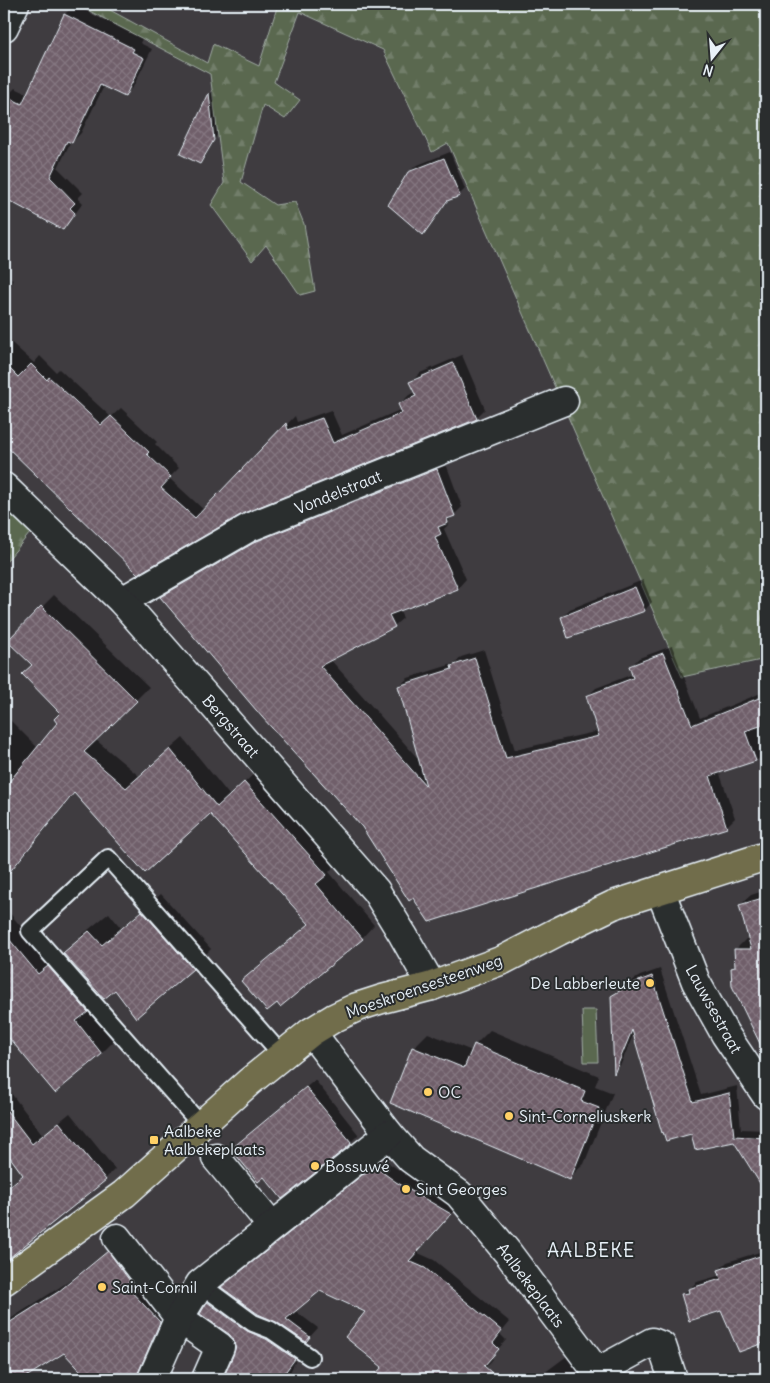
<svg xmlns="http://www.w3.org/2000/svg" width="770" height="1383" font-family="Delius,sans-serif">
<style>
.green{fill:#5a6850;stroke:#a1aca4}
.forest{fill:url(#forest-firs);stroke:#a1aca4}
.shadow{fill:#0007}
.building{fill:url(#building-cross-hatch);stroke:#e8f1f8}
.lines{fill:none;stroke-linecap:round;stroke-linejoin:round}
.lane-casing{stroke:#e8f1f8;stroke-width:20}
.street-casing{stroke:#e8f1f8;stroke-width:31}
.secondary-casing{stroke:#e8f1f8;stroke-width:31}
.primary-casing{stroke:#e8f1f8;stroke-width:31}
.lane{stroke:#2a2d2e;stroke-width:16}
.street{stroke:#2a2d2e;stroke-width:28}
.secondary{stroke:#2a2d2e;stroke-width:28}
.primary{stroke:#716d4b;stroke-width:28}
.poi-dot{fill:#ffd166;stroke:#2a2d2e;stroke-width:2}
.labels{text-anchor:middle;stroke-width:4;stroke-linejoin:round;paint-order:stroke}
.street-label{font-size:16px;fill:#e8f1f8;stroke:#2a2d2e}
.poi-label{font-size:16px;fill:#e8f1f8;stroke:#2a2d2e;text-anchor:start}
.quarter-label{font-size:19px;letter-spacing:1px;fill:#e8f1f8;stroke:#2a2d2e}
</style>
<defs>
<pattern id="forest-firs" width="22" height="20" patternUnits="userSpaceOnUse" patternTransform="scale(1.25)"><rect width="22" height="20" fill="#5a6850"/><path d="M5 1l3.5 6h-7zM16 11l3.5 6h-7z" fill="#727e6a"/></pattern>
<pattern id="building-cross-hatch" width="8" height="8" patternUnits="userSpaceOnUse" patternTransform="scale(1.25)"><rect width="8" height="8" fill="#705f6a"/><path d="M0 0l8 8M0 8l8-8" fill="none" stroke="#847680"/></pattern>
</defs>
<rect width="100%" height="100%" fill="#3f3c40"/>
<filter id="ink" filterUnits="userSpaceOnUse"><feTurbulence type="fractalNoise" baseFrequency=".02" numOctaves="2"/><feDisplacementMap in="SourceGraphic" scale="10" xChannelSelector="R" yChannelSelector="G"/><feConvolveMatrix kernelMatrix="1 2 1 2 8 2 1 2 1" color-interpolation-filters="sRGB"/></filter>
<g filter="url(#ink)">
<path class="green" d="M582,1010H596L598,1062H584Z"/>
<g class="forest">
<path d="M76,4H99L207,63L213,44L259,66L278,4H766V659L682,677L448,143L432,152L383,50L300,12L274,82L300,100L285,119L263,105L241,182L275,205L295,202L304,224L315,291L300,295L266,245L252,261L211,205L224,183L210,74Z"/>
<path d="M4,508L30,533L5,563H4Z"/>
</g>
<g class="shadow">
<path d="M74,5L142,39L140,43L152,49L133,87L124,95L104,86L81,133L72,142L71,141L58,168L83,193L78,198L83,203L71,219L62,228L9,200L6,203L4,202V101L6,97L15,88L28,94L65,14Z"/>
<path d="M213,91L217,135L204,159L200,162L181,153L210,94Z"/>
<path d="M450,152L465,189L459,195L449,199L429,227L423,233L409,173L415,166Z"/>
<path d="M4,275L13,279L4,305Z"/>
<path d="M4,336L34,363L40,356L56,372L59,369L111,417L121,408L157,442L155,444L179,468L169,478L204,510L295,416L297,422L331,410L342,435L402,409L400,404L409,395L415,392L411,382L420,373L462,355L485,409L476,418L244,511L138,572L4,443Z"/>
<path d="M445,461L462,507L447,522L448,525L444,529L466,579L458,588L399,610L403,618L394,626L330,659L421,762L399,686L408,678L456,663L461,657L484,650L515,750L599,731L588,696L596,688L633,674L630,667L639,658L672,646L700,718L766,691V757L719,771L735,818L727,826L429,920L363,826L161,597L170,589L267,533Z"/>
<path d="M643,580L652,602L645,610L568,637L562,617L570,609Z"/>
<path d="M54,595L149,687L96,740L139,776L183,738L230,796L257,771L339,861L329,872L374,925L362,938L281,1006L277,1001L243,981L255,969L310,923L210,812L75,793L4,880V722L8,718L38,748L58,723L62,713L34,665L8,641Z"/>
<path d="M766,890V1053L760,1043L732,968L736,964L735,950L746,939H750L740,905L751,895Z"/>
<path d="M161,894L211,949L192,968L116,989L65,953L83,934L109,913L121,928Z"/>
<path d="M4,906L114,1041L102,1053L55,1091L4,1029Z"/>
<path d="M660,969L701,1095L737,1086L741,1129L766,1130V1190L734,1141L692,1132L634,1033L621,1064L615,1071L612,996L620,988L640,976Z"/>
<path d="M490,1030L599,1076L595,1086L613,1093L584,1164L569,1178L413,1048L428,1033L472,1051L475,1045Z"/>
<path d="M315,1080L358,1134V1135L349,1144L240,1141Z"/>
<path d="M4,1084L43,1135L70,1113L115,1169L105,1179L11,1254L4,1259V1190L24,1174L4,1147Z"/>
<path d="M387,1162L405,1174L458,1206L416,1252L434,1260L510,1322L500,1334L506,1340L491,1357L493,1359L476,1379H379L375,1377L383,1367L367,1312L320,1289L294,1310L318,1328L306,1341L231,1279L372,1167Z"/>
<path d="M120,1241L171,1309L155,1379H90L65,1351L21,1379H4V1323L71,1280Z"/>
<path d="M766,1250V1341L765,1342L722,1309L682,1295L697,1282L721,1275L719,1270L727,1262Z"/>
<path d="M220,1291L259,1320L306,1346L294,1364L287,1379H224L236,1354L237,1346L230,1333L202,1313L208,1303Z"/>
<path d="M571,1353L591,1379H536Z"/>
</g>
<g class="building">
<path d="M64,14L134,49L132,52L144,58L125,97L100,85L72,143L67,141L50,177L75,203L70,208L75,213L63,230L4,198V95L22,104Z"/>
<path d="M209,93L214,140L200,164L180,154Z"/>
<path d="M444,158L460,196L447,201L423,235L388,205L408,172Z"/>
<path d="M4,363L18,377L31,364L47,380L49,377L101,425L111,416L149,452L147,454L171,477L161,488L195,518L286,423L288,430L322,418L333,443L402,413L398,404L416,396L409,382L453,363L477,419L244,513L138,574L4,444Z"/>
<path d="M437,469L455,516L447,519L448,523L438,527L441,534L435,537L458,589L389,615L395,627L320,666L426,786L398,686L452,669L451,666L475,658L506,758L599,736L586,696L633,678L629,666L663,653L692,725L759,698L766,718V724L745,731L756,761L710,776L727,828L429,922L413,898L409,901L362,827L262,717L160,597L257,541Z"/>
<path d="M635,587L645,611L568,638L561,617Z"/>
<path d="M41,606L137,701L84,752L126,788L170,749L217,807L244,782L327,875L316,884L363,939L280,1007L277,1003L267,1011L241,981L309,924L210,814L145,873L74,793L4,879V788L57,723L54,719L60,713L22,674L32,665L7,641Z"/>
<path d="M766,897V1056L732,986L731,968L735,967L734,949H751L739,905Z"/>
<path d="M142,911L193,969L136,1018L115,990L104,999L63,953L89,931L102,945Z"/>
<path d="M4,933L38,974L48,966L88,1012L76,1021L102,1054L55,1093L4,1032Z"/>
<path d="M652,976L693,1102L729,1093L734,1136L766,1138V1193L734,1142L695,1150L691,1134L666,1141L663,1132L662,1133L632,1030L614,1074L611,996L631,984Z"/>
<path d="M474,1044L585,1091L581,1101L599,1108L570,1180L390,1103L412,1047L464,1068Z"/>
<path d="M306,1087L351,1142L350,1145L282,1199L264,1177L258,1182L231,1149Z"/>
<path d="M4,1107L32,1144L59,1122L106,1180L4,1262V1191L23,1175L4,1149Z"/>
<path d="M378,1169L396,1182L451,1214L409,1261L425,1268L502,1331L493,1343L499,1349L484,1366L499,1379H371L382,1367L345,1337L365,1312L320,1291L286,1319L310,1337L306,1342L276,1322L258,1314L221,1287L362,1175Z"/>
<path d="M108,1251L130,1281L125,1285L160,1322L138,1373L137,1379H88L64,1353L23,1379H4V1326L58,1292Z"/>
<path d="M766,1254V1342L739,1352L721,1311L689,1321L681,1294L689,1293L688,1289L721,1279L718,1270Z"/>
<path d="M207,1302L247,1331L266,1339L295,1359L280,1379H223L234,1353L236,1346L233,1339L229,1334L200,1314Z"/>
</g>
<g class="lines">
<defs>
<g id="lane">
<path d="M201,1125L30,931L108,858L282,1055"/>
<path d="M200,1284L253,1323L271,1330L310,1357"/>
</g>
<g id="street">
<path d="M4,27L15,4"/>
<path d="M122,601L250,527L564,401"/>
<path d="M311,1032L389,1134L411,1159L459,1194L508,1253L597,1372L652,1342L662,1346L673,1379"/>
<path d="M216,1158L268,1221"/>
<path d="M117,1238L179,1318"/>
<path d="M172,1334L179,1318L220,1347L206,1379"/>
<path d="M152,1379L179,1318L200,1284L389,1134"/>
</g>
<g id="secondary">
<path d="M4,487L122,601L376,891L403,935L432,986"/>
<path d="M660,890L696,982L725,1034L766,1095"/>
</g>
<path id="primary" d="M4,1281L124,1194L249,1082L311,1032L334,1018L357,1007L382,999L432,986L503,960L559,931L613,905L766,856"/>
</defs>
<use href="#lane" class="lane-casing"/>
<use href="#street" class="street-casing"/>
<use href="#secondary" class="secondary-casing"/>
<use href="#primary" class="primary-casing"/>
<use href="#lane" class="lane"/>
<use href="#street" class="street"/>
<use href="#secondary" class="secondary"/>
<use href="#primary" class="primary"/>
</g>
</g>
<g class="poi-dot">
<circle cx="650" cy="983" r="5"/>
<circle cx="428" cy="1092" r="5"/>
<circle cx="509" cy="1116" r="5"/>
<rect x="149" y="1135" width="10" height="10" rx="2.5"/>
<circle cx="315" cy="1166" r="5"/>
<circle cx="406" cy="1189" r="5"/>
<circle cx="102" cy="1287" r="5"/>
</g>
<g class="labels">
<g class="street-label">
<text transform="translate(338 492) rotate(-22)" y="6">Vondelstraat</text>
<text transform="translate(231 726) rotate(49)" y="6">Bergstraat</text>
<text transform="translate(424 986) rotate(-19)" y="6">Moeskroensesteenweg</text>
<text transform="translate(714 1009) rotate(61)" y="6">Lauwsestraat</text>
<text transform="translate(531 1285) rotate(53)" y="6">Aalbekeplaats</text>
</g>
<g class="poi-label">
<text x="640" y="989" text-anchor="end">De Labberleute</text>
<text x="438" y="1098">OC</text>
<text x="519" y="1122">Sint-Corneliuskerk</text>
<text x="164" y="1137">Aalbeke<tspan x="164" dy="18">Aalbekeplaats</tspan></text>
<text x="325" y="1172">Bossuwé</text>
<text x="416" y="1195">Sint Georges</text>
<text x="112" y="1293">Saint-Cornil</text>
</g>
<g class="quarter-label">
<text x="591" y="1257">AALBEKE</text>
</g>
</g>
<rect width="770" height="1383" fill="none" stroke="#2a2d2e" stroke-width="20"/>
<rect x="10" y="10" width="750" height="1363" fill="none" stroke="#e8f1f8" stroke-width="2" filter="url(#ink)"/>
<g transform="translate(712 58) rotate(197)" stroke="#2a2d2e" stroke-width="4" paint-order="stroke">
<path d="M0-4L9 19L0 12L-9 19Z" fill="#e8f1f8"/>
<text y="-8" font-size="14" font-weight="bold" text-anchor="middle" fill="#e8f1f8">N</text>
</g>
</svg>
